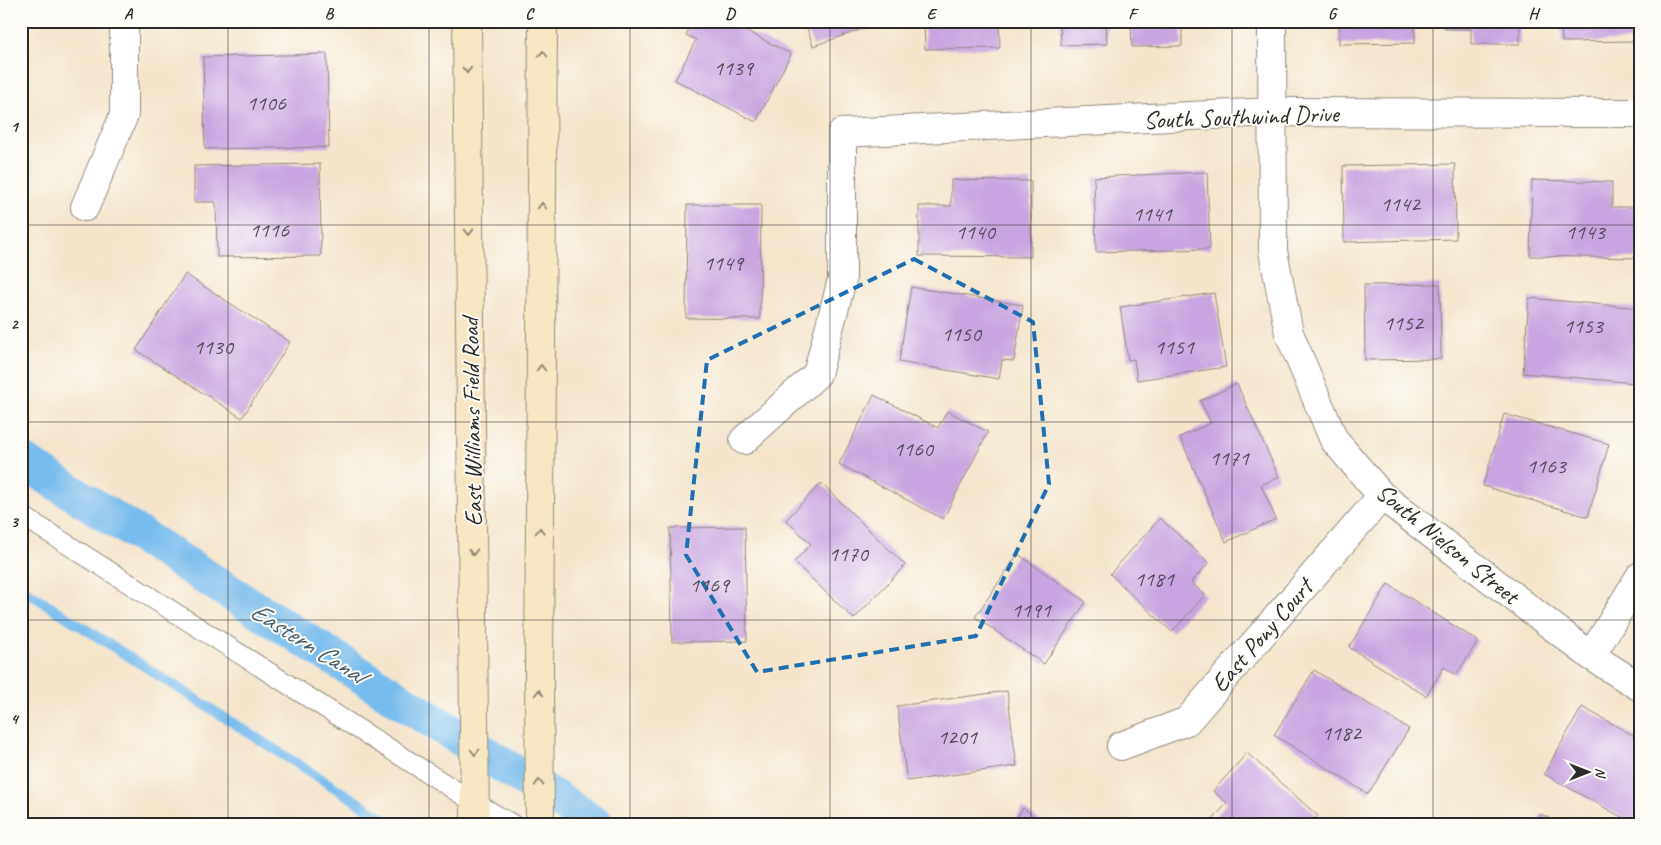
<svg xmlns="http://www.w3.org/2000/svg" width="1661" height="845" font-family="Caveat,sans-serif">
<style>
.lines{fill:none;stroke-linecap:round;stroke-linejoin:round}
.stream{stroke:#77bcee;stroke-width:10}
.canal{stroke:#77bcee;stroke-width:36}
.building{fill:#c8a5e0}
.lane-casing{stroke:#90887c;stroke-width:21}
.street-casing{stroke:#90887c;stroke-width:30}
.secondary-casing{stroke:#90887c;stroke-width:30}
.lane{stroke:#fff;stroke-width:19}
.street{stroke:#fff;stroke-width:28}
.secondary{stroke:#f7e8c3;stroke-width:28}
.oneway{stroke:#918a77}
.marked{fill:none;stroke:#1f6fb2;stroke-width:4;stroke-dasharray:10 6;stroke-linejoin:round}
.grid{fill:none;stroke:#2b2b2b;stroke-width:1;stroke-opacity:0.55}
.labels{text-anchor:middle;stroke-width:4;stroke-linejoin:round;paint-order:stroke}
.number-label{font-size:22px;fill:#524a58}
.street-label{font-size:25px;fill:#2b2b2b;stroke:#fdfcf7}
.water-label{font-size:26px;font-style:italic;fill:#465e6f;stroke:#fdfcf7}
.neatline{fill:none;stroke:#2b2b2b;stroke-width:2}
.grid-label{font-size:16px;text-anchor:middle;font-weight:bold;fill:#2b2b2b}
</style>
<rect width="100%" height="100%" fill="#fdfcf7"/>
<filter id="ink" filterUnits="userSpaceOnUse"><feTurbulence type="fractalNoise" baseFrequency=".02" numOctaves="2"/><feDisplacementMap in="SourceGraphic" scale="10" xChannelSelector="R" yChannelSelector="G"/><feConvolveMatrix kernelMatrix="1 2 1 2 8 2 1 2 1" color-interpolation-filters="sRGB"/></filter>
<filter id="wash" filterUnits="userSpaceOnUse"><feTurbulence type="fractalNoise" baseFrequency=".0096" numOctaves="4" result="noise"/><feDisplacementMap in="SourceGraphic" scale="20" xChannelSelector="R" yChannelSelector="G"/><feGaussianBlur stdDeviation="1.12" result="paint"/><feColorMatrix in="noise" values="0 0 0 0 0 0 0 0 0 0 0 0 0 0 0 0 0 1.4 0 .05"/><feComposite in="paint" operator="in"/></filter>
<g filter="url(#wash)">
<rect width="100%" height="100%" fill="#f4e5cc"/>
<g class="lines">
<path class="stream" d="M21,588L392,824"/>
<path class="canal" d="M21,460L596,824"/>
</g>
<g id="blocks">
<g class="building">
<path d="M693,21H727L791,54L756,122L675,80L696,40L686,35Z"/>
<path d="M805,21H883V22L813,46Z"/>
<path d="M924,21H999L1000,48L925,49Z"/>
<path d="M1060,21H1106L1107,44L1061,45Z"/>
<path d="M1131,21H1182V46L1132,47Z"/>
<path d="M1339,21H1415V43L1339,44Z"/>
<path d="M1445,21H1520V44H1471V29H1445Z"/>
<path d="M1561,21H1636L1637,41L1562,42Z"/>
<path d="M327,54L329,147L205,149L203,57Z"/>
<path d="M320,164L321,256L217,257L216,202H194V166Z"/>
<path d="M1455,164L1456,239L1344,242L1343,166Z"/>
<path d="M1207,172L1210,249L1096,252L1094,177Z"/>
<path d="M951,180L1031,181V257L919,256V206H951Z"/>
<path d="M1532,180L1612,182V207H1640V258L1530,256Z"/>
<path d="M687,205H761L760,319L686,318Z"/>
<path d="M185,274L290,342L242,418L136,350Z"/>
<path d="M1440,284L1441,359L1365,360L1364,285Z"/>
<path d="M911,287L1023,305L1014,361L1002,360L999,379L899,362Z"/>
<path d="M1214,293L1226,367L1137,380L1134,359L1128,360L1120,307Z"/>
<path d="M1529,298L1640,308L1636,383L1523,373Z"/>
<path d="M1237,384L1279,477L1261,485L1276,519L1226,542L1180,437L1211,423L1200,401Z"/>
<path d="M874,395L938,428L947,411L988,432L943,519L839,464Z"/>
<path d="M1504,414L1609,444L1588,517L1483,486Z"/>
<path d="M821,483L905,565L854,619L794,562L811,544L786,520Z"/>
<path d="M1160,518L1209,563L1191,582L1205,595L1172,632L1110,574Z"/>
<path d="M745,527L747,641L672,642L670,528Z"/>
<path d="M1018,554L1086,602L1044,664L975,617Z"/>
<path d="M1388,584L1478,641L1456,675L1444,667L1426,696L1349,647Z"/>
<path d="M1314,670L1409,729L1368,794L1274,735Z"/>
<path d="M1007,691L1017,766L907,781L897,706Z"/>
<path d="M1582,707L1640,739V824H1634L1544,774Z"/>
<path d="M1247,753L1318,816L1311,824H1213L1211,822L1227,803L1213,791Z"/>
<path d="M1023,808L1044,824H1012Z"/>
<path d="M1541,814L1560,824H1536Z"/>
</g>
</g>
</g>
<g filter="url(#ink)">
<use href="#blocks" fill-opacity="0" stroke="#90887c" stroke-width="1"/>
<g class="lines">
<defs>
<path id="lane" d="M21,515L475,803L512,824"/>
<g id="street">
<path d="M1272,21L1273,251L1289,333L1334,440L1382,496L1591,656L1640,687"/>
<path d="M85,207L124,115V21"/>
<path d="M744,440L817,374L842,280V133L1273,112L1640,113"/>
<path d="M1591,656L1640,576"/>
<path d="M1121,746L1187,721L1382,496"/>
</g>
<g id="secondary">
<path d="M467,21L475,824"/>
<path d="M540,824L539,679L543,21"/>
</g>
</defs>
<use href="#lane" class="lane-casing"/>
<use href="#street" class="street-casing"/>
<use href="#secondary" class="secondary-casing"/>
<use href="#lane" class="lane"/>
<use href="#street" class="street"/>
<use href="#secondary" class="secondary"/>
</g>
<defs><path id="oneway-chevron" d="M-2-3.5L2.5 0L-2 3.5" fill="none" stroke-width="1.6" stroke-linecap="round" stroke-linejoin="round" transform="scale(1.25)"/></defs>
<g class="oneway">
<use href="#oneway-chevron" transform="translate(543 54) rotate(-90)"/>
<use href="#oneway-chevron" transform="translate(467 70) rotate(89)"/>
<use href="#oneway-chevron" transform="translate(542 206) rotate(-90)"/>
<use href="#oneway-chevron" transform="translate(469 232) rotate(89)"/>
<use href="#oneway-chevron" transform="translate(541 368) rotate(-90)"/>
<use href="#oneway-chevron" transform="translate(540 531) rotate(-90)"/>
<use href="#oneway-chevron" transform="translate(473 552) rotate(89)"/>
<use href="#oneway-chevron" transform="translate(539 693) rotate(-90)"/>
<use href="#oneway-chevron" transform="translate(475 752) rotate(90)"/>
<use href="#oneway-chevron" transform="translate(539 783) rotate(-91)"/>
</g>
</g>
<path class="marked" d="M914,259L1033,322L1049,484L976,636L757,672L686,555L707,360Z"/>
<path class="grid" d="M228,21V824M429,21V824M630,21V824M830,21V824M1031,21V824M1232,21V824M1433,21V824M21,225H1640M21,422H1640M21,620H1640"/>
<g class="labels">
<g class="number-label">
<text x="733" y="75">1139</text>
<text x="266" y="110">1106</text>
<text x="1400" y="211">1142</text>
<text x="1152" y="221">1141</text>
<text x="269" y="237">1116</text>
<text x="975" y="239">1140</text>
<text x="1585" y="239">1143</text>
<text x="723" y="270">1149</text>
<text x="1403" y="330">1152</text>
<text x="1583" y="333">1153</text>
<text x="961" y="341">1150</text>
<text x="213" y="354">1130</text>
<text x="1174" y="354">1151</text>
<text x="913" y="456">1160</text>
<text x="1229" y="465">1171</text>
<text x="1546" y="473">1163</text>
<text x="848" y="561">1170</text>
<text x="1154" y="586">1181</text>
<text x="709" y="592">1169</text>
<text x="1031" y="617">1191</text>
<text x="1341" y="740">1182</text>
<text x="957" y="744">1201</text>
</g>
<g class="street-label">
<text transform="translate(1241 116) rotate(-2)" y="9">South Southwind Drive</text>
<text transform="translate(471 422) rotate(-91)" y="9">East Williams Field Road</text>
<text transform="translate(1448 543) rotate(39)" y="9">South Nielson Street</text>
<text transform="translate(1261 635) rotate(-49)" y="9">East Pony Court</text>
</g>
<g class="water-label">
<text transform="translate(308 642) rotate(32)" y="9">Eastern Canal</text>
</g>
</g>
<rect width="1661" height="845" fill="none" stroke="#fdfcf7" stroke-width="55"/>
<g transform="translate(1588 772) rotate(90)" stroke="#fdfcf7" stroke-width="4" paint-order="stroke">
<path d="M0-4L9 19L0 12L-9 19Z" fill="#2b2b2b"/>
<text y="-8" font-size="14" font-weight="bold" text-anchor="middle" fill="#2b2b2b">N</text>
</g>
<rect x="28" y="28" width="1606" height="790" class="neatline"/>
<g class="grid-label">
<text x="128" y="19">A</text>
<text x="329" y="19">B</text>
<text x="529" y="19">C</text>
<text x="730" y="19">D</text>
<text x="931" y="19">E</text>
<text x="1132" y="19">F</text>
<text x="1332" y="19">G</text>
<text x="1533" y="19">H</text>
<text x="14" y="132">1</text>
<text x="14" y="329">2</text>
<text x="14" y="527">3</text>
<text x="14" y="724">4</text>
</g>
</svg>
